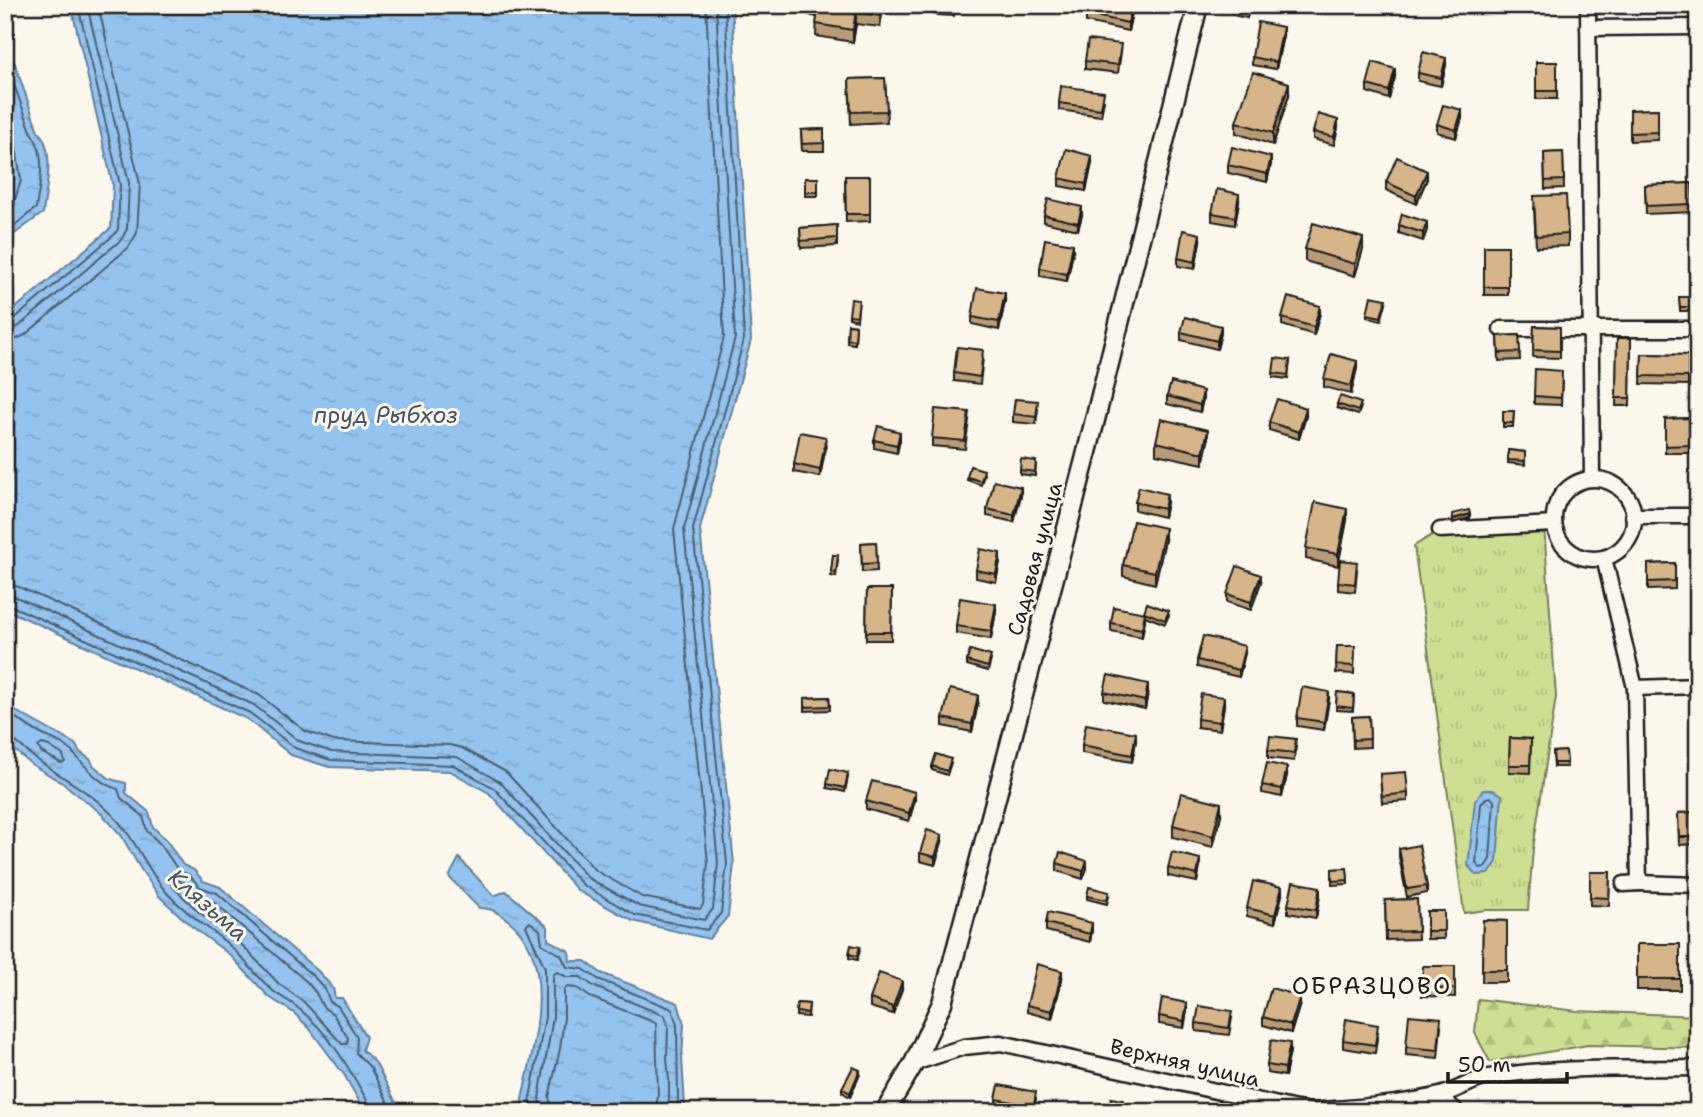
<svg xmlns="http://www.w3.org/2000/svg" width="1703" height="1117" font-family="'Shantell Sans',sans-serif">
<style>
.grass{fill:url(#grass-tufts);stroke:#757e58;stroke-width:2}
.forest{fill:url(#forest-firs);stroke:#757e58;stroke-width:2}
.water{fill:url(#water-ripples);stroke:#64809b;stroke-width:2}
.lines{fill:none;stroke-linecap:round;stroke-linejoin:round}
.shore{stroke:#4c5f70;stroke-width:2}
.minor-casing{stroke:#1c1c1c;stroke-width:19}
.tertiary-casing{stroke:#1c1c1c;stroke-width:23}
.minor{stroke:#fbf7ec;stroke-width:14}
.tertiary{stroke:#fbf7ec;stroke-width:18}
.wall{fill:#b99c77;stroke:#1c1c1c;stroke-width:2}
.shaded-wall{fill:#967f61;stroke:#1c1c1c;stroke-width:2}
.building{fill:#d7b58a;stroke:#1c1c1c;stroke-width:2}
.labels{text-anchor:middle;stroke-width:6;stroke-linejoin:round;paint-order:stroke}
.street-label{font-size:21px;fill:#1c1c1c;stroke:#fbf7ec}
.water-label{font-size:23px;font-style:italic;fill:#465666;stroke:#fbf7ec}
.quarter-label{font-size:24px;letter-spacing:2px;fill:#1c1c1c;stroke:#fbf7ec}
</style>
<defs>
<pattern id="grass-tufts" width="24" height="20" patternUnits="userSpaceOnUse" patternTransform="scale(1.75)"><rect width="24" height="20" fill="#cedf93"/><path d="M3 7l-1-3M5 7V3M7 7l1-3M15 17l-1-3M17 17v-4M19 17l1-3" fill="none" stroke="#b0bf7e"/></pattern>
<pattern id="forest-firs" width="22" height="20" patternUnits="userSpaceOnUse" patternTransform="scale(1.75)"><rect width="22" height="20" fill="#cedf93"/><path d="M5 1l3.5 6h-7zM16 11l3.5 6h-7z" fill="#b0bf7e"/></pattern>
<pattern id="water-ripples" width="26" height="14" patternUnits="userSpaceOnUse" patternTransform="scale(1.75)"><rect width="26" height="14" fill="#94c3ef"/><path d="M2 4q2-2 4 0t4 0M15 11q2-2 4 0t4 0" fill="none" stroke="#7fa7cc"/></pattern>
</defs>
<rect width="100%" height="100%" fill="#fbf7ec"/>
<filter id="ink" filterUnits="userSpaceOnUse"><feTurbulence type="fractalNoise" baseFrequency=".0143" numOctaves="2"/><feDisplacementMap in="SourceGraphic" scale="14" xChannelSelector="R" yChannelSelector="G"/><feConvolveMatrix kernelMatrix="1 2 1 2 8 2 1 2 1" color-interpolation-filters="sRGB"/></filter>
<g filter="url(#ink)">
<path class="grass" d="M1544,526L1556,697L1533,849L1528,910H1485L1464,913L1414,546L1434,534Z"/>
<path class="forest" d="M1478,999L1577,1011L1698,1016V1048L1588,1045L1490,1062L1475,1033Z"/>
<g class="water">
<path d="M71,5H732L751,340L700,529L734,864L728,916L709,939L633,921L578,891L489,793L450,771L329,767L291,755L247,719L5,609V317L111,228L113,186Z"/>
<path d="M5,45L15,64L38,131C56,150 46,189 43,213L5,241V203L9,199L10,185L14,180L12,152L5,135Z"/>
<path d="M5,705L75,744L80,752L91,760L93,765L110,779L126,783V793L149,812L153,827L167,841L183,865L194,870L203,881L220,887L318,971L333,988L335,998H342L366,1037L362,1050L375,1062L401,1112H365L345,1076L309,1028L294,1013L269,997L230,955L190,925L160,897L140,868L121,835L102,814L64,784L31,764L5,742Z"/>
<path d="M1483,790H1493L1502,795L1497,862L1489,874L1476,875L1468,866L1475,801Z"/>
<path d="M459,858L494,896L506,891L548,927V940L569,951L570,961H585L601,973L678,1003L684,1024L682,1058L685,1106L679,1112H526L522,1099C534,1045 559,960 508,920C497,912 492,908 479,908L449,877Z"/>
</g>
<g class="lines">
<g class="shore">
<path d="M5,60L32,134C47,154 40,184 36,208L5,233"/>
<path d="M5,135L12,136L15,141L21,180L14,203L5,207"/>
<path d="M5,322L13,320L115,234L118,229L120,185L78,5"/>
<path d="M5,331L18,327L121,240L127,229L129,183L87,5"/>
<path d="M5,341L17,339L25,335L128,248L137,233L140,184L98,5"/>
<path d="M5,584L19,587L259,695L305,731L334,741L450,745L462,748L506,772L595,870L642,897L700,909L703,905L708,863L674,529L724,337L706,5"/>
<path d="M5,595L14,596L254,705L299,741L332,752L457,757L500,782L588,878L639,906L704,920L713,909L718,863L684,529L735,338L716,5"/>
<path d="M5,603L250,713L295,748L331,760L453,765L494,788L583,885L635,915L707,930L721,913L727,864L693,529L744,339L725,5"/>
<path d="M5,712C19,718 30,729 43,735C52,739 60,741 68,748C83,762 97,784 118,789L121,798L143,816L147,831L161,845L178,870L190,876L200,887L217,893L313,976L325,989L330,1002L338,1006L357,1037L356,1053L370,1067L393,1112"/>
<path d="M5,738C17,739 26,752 35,758C68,783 100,795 126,831C141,851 150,874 167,893C185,913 207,926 228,944C244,958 256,976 272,990C280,997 290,1001 298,1008C330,1033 351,1071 370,1106V1112"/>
<path d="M42,744L49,746L63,755L65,762L61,763L41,752L38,747Z"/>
<path d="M1491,797L1494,801L1490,859L1485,867L1480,868L1476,863L1481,804L1486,798Z"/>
<path d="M174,878L184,883L195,894L212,901L307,982L316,993L323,1007L333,1014L348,1038L347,1044H342L304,1002L279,984L241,944L200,913L172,886L170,881Z"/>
<path d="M532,1112L530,1098L545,1017V968L526,926L530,922L540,930L542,944L561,955L567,967L583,969L598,979L672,1009L677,1025L678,1102L675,1112"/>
<path d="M541,1112L539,1098L553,1017V975L557,972L567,977H580L595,987L665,1016L668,1026L667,1058L669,1081V1099L666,1112"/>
<path d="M552,1112L549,1097L560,1049L564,1018V990L567,987L577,988L590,997L656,1023L658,1096L655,1112"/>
</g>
<defs>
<g id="minor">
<path d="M1588,5L1592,478"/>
<path d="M1588,28L1698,27"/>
<path d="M1501,329H1698"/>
<circle cx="1594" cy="519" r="40"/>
<path d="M1633,516H1698"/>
<path d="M1440,530L1554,524"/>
<path d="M1604,558L1635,688L1639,883L1624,884"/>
<path d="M1635,688L1698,686"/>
<path d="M1639,883L1698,885"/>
<path d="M914,1063L964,1047L1001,1043L1296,1109L1312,1111C1355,1107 1398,1105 1440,1095C1458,1091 1471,1080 1489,1077C1558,1066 1629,1069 1698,1068"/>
<path d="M1431,1099L1447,1103L1457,1112"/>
</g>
<path id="tertiary" d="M885,1112L914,1063L942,1003L1085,460L1198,5"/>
</defs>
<use href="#minor" class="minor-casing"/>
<use href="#tertiary" class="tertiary-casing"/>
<use href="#minor" class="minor"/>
<use href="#tertiary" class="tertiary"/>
</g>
<g class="wall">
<path d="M809,5H883L880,27L856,24L853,42L816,36L817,17L809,15Z"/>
<path d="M938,5H955L954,16L938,15Z"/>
<path d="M1133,5L1128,31L1086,22V14Z"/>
<path d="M1233,5H1250L1247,18L1232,15Z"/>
<path d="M1283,35L1276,69L1252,65V57Z"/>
<path d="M1121,52L1118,73L1085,69V61Z"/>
<rect x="1536" y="62" width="21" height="37"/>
<path d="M1446,65L1441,86L1418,81V73Z"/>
<path d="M1395,77L1389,99L1367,92V85Z"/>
<path d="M885,78L887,122L851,124L849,79Z"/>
<path d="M1289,95L1273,145L1236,133V122Z"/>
<path d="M1104,100L1101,116L1059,110V103Z"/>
<path d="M1658,109V140L1630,141V110Z"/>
<path d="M1462,118L1456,138L1437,132V124Z"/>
<path d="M1338,127L1334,145L1313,139V132Z"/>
<path d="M824,129V151H802L801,130Z"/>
<path d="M1563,152L1564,188L1545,189L1544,153Z"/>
<path d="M1092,163L1086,191L1059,186V178Z"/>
<path d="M1271,164L1267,182L1228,173V165Z"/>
<path d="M845,176H870V221L846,222Z"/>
<rect x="805" y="178" width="13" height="18"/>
<path d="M1427,179L1416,204L1386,190V182Z"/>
<path d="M1692,183L1693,212L1646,214L1645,185Z"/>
<path d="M1239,201L1235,225L1212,221V213Z"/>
<path d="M1534,208L1568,234V246L1536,247Z"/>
<path d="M1044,215H1082L1078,230L1044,222Z"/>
<path d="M837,225V246L801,248L800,228Z"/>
<path d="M1399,225L1427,230L1423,241L1399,233Z"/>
<path d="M1200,241L1195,269L1178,266V258Z"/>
<rect x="1484" y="246" width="24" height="49"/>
<path d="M1305,249H1363L1355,276L1305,261Z"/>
<path d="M1073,252L1067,281L1040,276V268Z"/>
<path d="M1679,297H1694V311H1680Z"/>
<path d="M859,300L857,320L849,318V315Z"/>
<path d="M1005,301L999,330L972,324V317Z"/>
<path d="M1386,303L1381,321L1367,317V314Z"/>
<path d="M1320,313L1314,335L1282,325V318Z"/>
<path d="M848,324L856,325L855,344L847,343Z"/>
<path d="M1534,326L1560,327V358L1533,357Z"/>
<path d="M1181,332L1221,333L1217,349L1181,340Z"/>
<path d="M1519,335L1520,360L1499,361L1498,336Z"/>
<path d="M1617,338H1631L1630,406H1616Z"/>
<path d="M1642,354L1688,355V385L1641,384Z"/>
<path d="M983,358L980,384L954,381V373Z"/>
<path d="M1290,360L1288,379L1273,377V373Z"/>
<path d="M1357,368L1351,394L1324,387V379Z"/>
<path d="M1562,379L1561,405L1534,404V396Z"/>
<path d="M1167,396L1203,399L1200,412L1167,404Z"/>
<path d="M1337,404L1361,407L1358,415L1337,408Z"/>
<path d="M1038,409L1036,424L1013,422V414Z"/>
<path d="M1503,411H1514L1513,427H1503Z"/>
<path d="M1306,416L1299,439L1269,430V422Z"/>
<path d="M1690,418V453H1665V419Z"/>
<path d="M969,420L965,449L932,446V438Z"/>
<path d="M874,440H900L897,453L874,448Z"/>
<path d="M1208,441L1203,464L1156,454V442Z"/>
<path d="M826,445L820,477L794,472V464Z"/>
<path d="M1508,450L1525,452V465L1508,463Z"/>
<path d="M1036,465L1035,476L1020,474V470Z"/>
<path d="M984,474L981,485L967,480V477Z"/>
<path d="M1021,495L1014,522L987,516V509Z"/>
<path d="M1135,502H1167L1164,517L1135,510Z"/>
<path d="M1347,520L1338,566L1306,559V548Z"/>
<path d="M1165,540L1155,584L1123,576V565Z"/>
<path d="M876,542L877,571L862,572L861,543Z"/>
<path d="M833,555L838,559L836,577L831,576Z"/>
<path d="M1000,561L996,582L976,578V570Z"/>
<path d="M1675,563V589L1648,590V564Z"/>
<path d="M1357,570L1355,592L1338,590V582Z"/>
<path d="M1261,582L1251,610L1227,602V594Z"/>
<path d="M867,589H892L891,640H866Z"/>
<path d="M1695,599H1698V638H1696Z"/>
<path d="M996,611L991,639L956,633V626Z"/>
<path d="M1144,612L1169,615L1165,624L1145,616L1142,637L1111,631V623L1144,613Z"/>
<path d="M1337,646H1355L1354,674L1336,673Z"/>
<path d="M1245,653L1239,677L1197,667V660Z"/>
<path d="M991,660L988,671L967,665V661Z"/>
<path d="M1104,692H1148L1145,709L1104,700Z"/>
<path d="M1337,692L1354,694L1353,711L1336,710Z"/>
<path d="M829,697L830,710L805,711V698Z"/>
<path d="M1329,699L1324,730L1297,726V718Z"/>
<path d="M978,703L972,732L943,726V718Z"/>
<path d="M1224,705L1220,730L1197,727V719Z"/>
<path d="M1369,716L1370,747L1353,748L1352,717Z"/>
<path d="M1510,738L1531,739L1530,773L1509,772Z"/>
<path d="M1136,741L1132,762L1082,753V745Z"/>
<path d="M1296,747L1294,761L1268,758V750Z"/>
<path d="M1566,751L1567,767H1554L1553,752Z"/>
<path d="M951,763L947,775L932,770V766Z"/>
<path d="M1380,774L1408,793V801L1382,803Z"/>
<path d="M1287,775L1282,797L1262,793V785Z"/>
<path d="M848,777L845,792L827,788V784Z"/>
<path d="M915,800L909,821L866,809V801Z"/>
<path d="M1698,812V844L1679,845L1678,813Z"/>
<path d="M1221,815L1213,847L1173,837V825Z"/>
<path d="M942,842L935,865L920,861V853Z"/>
<path d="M1399,849L1427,886V893L1407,897L1399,857Z"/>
<path d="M1057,863L1087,868L1083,879L1057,871Z"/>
<path d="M1200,866L1197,882L1168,876V868Z"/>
<path d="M1347,868L1348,884L1332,885V869Z"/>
<path d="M1590,872H1610L1609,906L1590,905Z"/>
<path d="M1282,895L1275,923L1247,916V908Z"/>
<path d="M1320,895L1316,918L1288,913V905Z"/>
<path d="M1087,896H1109L1107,904L1087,899Z"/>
<path d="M1417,899L1418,939L1386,940L1385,900Z"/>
<rect x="1427" y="911" width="17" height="28"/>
<path d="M1483,920L1507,921V982H1482Z"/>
<path d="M1046,923L1092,930L1090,942L1046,931Z"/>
<rect x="1637" y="944" width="43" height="46"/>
<path d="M860,951L857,960L849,958V954Z"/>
<path d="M1423,966H1455V997L1422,996Z"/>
<path d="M1062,979L1052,1019L1027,1012V1005Z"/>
<path d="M902,989L893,1014L870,1007V999Z"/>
<path d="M797,1003L809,1004L808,1017L796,1016Z"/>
<path d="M1300,1004L1291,1033L1263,1025V1017Z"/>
<path d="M1187,1010L1184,1028L1159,1024V1016Z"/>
<path d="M1232,1018L1229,1035L1196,1031V1023Z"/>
<path d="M1441,1026L1438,1058L1406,1055V1047Z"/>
<path d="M1378,1032L1375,1053L1343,1048V1040Z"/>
<path d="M1290,1051L1285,1076L1267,1073V1065Z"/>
<path d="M860,1074L850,1097L842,1092V1088Z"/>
<path d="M996,1099H1036L1034,1112H1024L996,1107Z"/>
</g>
<g class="shaded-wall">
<path d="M881,5H883V8L880,27Z"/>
<path d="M1132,5L1133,9L1128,31V23Z"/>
<path d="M856,12V24L853,42V30Z"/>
<path d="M1283,27V35L1276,69V62Z"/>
<path d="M1446,58V65L1441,86V78Z"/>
<path d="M1395,69V77L1389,99V91Z"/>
<path d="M1289,83V95L1273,145V133Z"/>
<path d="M1462,110V118L1456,138V130Z"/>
<path d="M1338,120V127L1334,145V137Z"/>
<path d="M1092,156V163L1086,191V184Z"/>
<path d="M1271,157V164L1267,182V174Z"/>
<path d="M1427,171V179L1416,204V196Z"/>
<path d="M1239,194V201L1235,225V217Z"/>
<path d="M1082,207V215L1078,230V223Z"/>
<path d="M1427,222V230L1423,241V233Z"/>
<path d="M1200,234V241L1195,269V262Z"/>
<path d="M1363,238V249L1355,276V264Z"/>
<path d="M1073,244V252L1067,281V274Z"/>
<path d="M1005,293V301L999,330V322Z"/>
<path d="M1320,306V313L1314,335V327Z"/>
<path d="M1221,326V333L1217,349V341Z"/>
<path d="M1357,361V368L1351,394V386Z"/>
<path d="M1203,391V399L1200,412V405Z"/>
<path d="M1306,408V416L1299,439V432Z"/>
<path d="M1208,430V441L1203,464V453Z"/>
<path d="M900,432V440L897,453V445Z"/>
<path d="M826,437V445L820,477V470Z"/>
<path d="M1021,487V495L1014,522V515Z"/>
<path d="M1167,494V502L1164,517V509Z"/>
<path d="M1347,509V520L1338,566V554Z"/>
<path d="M1470,514V518L1453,523V519Z"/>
<path d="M1165,528V540L1155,584V572Z"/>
<path d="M1000,553V561L996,582V574Z"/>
<path d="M1261,575V582L1251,610V602Z"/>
<path d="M996,604V611L991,639V631Z"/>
<path d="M1145,613V621L1142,637V629Z"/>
<path d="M1245,646V653L1239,677V670Z"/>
<path d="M1148,684V692L1145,709V701Z"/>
<path d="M1329,692V699L1324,730V722Z"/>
<path d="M978,695V703L972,732V724Z"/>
<path d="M1224,697V705L1220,730V722Z"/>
<path d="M1136,733V741L1132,762V755Z"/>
<path d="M1287,767V775L1282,797V789Z"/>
<path d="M915,792V800L909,821V813Z"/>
<path d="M1221,803V815L1213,847V836Z"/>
<path d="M942,835V842L935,865V857Z"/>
<path d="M1200,859V866L1197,882V875Z"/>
<path d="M1087,861V868L1083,879V871Z"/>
<path d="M1282,887V895L1275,923V915Z"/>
<path d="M1320,887V895L1316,918V910Z"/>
<path d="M1092,923V930L1090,942V934Z"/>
<path d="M1062,971V979L1052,1019V1011Z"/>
<path d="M902,981V989L893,1014V1007Z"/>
<path d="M1300,996V1004L1291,1033V1025Z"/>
<path d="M1187,1003V1010L1184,1028V1021Z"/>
<path d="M1290,1043V1051L1285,1076V1068Z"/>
<path d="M860,1070V1074L850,1097V1093Z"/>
</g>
<g class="building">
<path d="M818,5H881L880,16L856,12L853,30L816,24L819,5Z"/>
<path d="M938,5H955L954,8L938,7Z"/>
<path d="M1087,5H1132L1128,23L1086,14Z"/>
<path d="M1233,5H1248L1247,10L1232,7Z"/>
<path d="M1258,22L1283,27L1276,62L1252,57Z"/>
<path d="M1088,40L1121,44L1118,65L1085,61Z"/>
<path d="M1423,52L1446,58L1441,78L1418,73Z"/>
<path d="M1373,62L1395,69L1389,91L1367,85Z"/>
<rect x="1536" y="62" width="21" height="29"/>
<path d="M1253,72L1289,83L1273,133L1236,122Z"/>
<path d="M885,78L887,111L851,112L849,79Z"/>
<path d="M1061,86L1104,92L1101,109L1059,103Z"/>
<path d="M1443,105L1462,110L1456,130L1437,124Z"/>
<path d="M1658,109V132L1630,133V110Z"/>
<path d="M1318,114L1338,120L1334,137L1313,132Z"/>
<path d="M824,129V143L802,144L801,130Z"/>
<path d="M1232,147L1271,157L1267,174L1228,165Z"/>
<path d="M1066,149L1092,156L1086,184L1059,178Z"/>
<path d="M1563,152L1564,180L1545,181L1544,153Z"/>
<path d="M1397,157L1427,171L1416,196L1386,182Z"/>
<path d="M845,176H870V214H846Z"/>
<rect x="805" y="178" width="13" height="14"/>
<path d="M1692,183L1693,204L1646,206L1645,185Z"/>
<path d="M1217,189L1239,194L1235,217L1212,213Z"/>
<path d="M1566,195L1568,234L1536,236L1534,196Z"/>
<path d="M1048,199L1082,207L1078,223L1044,215Z"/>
<path d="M1402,214L1427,222L1423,233L1399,225Z"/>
<path d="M1313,223L1363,238L1355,264L1305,249Z"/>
<path d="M837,225V238L801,241L800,228Z"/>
<path d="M1183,230L1200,234L1195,262L1178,258Z"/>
<path d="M1045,239L1073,244L1067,274L1040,268Z"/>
<rect x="1484" y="246" width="24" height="41"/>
<path d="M977,288L1005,293L999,322L972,317Z"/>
<path d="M1371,296L1386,299L1381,317L1367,314Z"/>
<path d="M1288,297L1320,306L1314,327L1282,318Z"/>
<path d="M1679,297H1694V307H1680Z"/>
<path d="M851,299L859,300L857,316L849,315Z"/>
<path d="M1185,317L1221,326L1217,341L1181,332Z"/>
<path d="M848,324L856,325L855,340L847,339Z"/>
<path d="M1534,326L1560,327V351L1533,350Z"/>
<path d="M1519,335L1520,352L1499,353L1498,336Z"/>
<path d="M1617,338H1631L1630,398H1616Z"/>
<path d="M957,347L983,350L980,377L954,373Z"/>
<path d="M1331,354L1357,361L1351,386L1324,379Z"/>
<path d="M1642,354L1688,355V377L1641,376Z"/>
<path d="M1275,358L1290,360L1288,375L1273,373Z"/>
<path d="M1535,369L1562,371L1561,398L1534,396Z"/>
<path d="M1171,382L1203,391L1200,405L1167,396Z"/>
<path d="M1340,396L1361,403L1358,411L1337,404Z"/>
<path d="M1015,399L1038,401L1036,417L1013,414Z"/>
<path d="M1277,399L1306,408L1299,432L1269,422Z"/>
<path d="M935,409L969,412L965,441L932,438Z"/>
<path d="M1503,411H1514L1513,423H1503Z"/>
<path d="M1690,418V445L1665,446V419Z"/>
<path d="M1161,419L1208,430L1203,453L1156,442Z"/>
<path d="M878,426L900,432L897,445L874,440Z"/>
<path d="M800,432L826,437L820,470L794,464Z"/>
<path d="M1508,450L1525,452V461L1508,460Z"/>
<path d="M1021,459L1036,461L1035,472L1020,470Z"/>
<path d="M970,466L984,470L981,481L967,477Z"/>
<path d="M994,481L1021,487L1014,515L987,509Z"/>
<path d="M1139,487L1167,494L1164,509L1135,502Z"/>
<path d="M1315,502L1347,509L1338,554L1306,548Z"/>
<path d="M1469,510L1470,514L1453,519L1452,514Z"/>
<path d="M1133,521L1165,528L1155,572L1123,565Z"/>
<path d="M876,542L877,563L862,564L861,543Z"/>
<path d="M980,549L1000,553L996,574L976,570Z"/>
<path d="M833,555H838L836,573L831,572Z"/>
<path d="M1340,560L1357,562L1355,584L1338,582Z"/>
<path d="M1675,563V581L1648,582V564Z"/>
<path d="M1237,566L1261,575L1251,602L1227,594Z"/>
<path d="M867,589H892L891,632H866Z"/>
<path d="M960,598L996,604L991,631L956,626Z"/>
<path d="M1695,599H1698V630H1696Z"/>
<path d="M1147,603L1169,611L1165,620L1144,612Z"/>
<path d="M1114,607L1145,613L1142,629L1111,623Z"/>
<path d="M1203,636L1245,646L1239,670L1197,660Z"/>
<path d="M1337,646H1355L1354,666L1336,665Z"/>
<path d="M970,650L991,656L988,667L967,661Z"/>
<path d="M1108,675L1148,684L1145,701L1104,692Z"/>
<path d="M1302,687L1329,692L1324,722L1297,718Z"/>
<path d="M950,689L978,695L972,724L943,718Z"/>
<path d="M1337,692L1354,694L1353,708L1336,706Z"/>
<path d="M1201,694L1224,697L1220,722L1197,719Z"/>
<path d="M829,697L830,706L805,707V698Z"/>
<path d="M1369,716L1370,739L1353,740L1352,717Z"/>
<path d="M1086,724L1136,733L1132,755L1082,745Z"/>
<path d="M1270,736L1296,739L1294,753L1268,750Z"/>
<path d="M1510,738L1531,739L1530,765H1509Z"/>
<path d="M1566,751L1567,763H1554L1553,752Z"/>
<path d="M936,754L951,759L947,771L932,766Z"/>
<path d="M1267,763L1287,767L1282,789L1262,785Z"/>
<path d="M830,769L848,773L845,788L827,784Z"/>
<path d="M1406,772L1408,793L1382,796L1380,774Z"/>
<path d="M872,781L915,792L909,813L866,801Z"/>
<path d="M1181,793L1221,803L1213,836L1173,825Z"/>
<path d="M1698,812V837H1679L1678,813Z"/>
<path d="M927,830L942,835L935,857L920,853Z"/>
<path d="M1419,845L1427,886L1407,889L1399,849Z"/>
<path d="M1060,852L1087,861L1083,871L1057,863Z"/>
<path d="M1172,852L1200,859L1197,875L1168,868Z"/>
<path d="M1347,868L1348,880L1332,881V869Z"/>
<path d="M1590,872H1610L1609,898L1590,897Z"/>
<path d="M1253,881L1282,887L1275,915L1247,908Z"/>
<path d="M1293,882L1320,887L1316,910L1288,905Z"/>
<path d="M1089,887L1109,892L1107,900L1087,896Z"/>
<path d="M1417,899L1418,931L1386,932L1385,900Z"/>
<rect x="1427" y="911" width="17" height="20"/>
<path d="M1048,912L1092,923L1090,934L1046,923Z"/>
<path d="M1483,920L1507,921V970H1482Z"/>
<rect x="1637" y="944" width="43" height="35"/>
<path d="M851,945L860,947L857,956L849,954Z"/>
<path d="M1037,964L1062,971L1052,1011L1027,1005Z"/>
<path d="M1423,966H1455V989L1422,988Z"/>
<path d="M879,973L902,981L893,1007L870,999Z"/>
<path d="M1271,988L1300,996L1291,1025L1263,1017Z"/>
<path d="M1162,998L1187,1003L1184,1021L1159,1016Z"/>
<path d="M797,1003L809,1004L808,1013L796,1012Z"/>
<path d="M1199,1006L1232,1011L1229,1028L1196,1023Z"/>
<path d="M1409,1015L1441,1018L1438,1050L1406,1047Z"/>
<path d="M1346,1019L1378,1025L1375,1045L1343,1040Z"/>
<path d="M1271,1040L1290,1043L1285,1068L1267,1065Z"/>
<path d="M853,1067L860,1070L850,1093L842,1088Z"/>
<path d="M999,1085L1036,1092L1034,1106L996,1099Z"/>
<path d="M1111,1098L1123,1100L1121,1112H1108Z"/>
<path d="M1600,1105V1112H1579V1106Z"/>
<rect x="1520" y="1108" width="20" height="4"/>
<rect x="1648" y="1108" width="18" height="4"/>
</g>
</g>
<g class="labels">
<g class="street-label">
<text transform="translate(1035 559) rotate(-75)" y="7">Садовая улица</text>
<text transform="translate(1185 1063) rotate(13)" y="7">Верхняя улица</text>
</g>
<g class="water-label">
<text x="386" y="423">пруд Рыбхоз</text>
<text transform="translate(208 905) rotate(41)" y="8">Клязьма</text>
</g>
<g class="quarter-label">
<text x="1372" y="994">ОБРАЗЦОВО</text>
</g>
</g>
<rect width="1703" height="1117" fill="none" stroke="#fbf7ec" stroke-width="28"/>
<rect x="14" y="14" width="1675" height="1089" fill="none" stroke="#1c1c1c" stroke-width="2.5" filter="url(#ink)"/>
<path d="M1448 1072v10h119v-10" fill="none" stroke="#1c1c1c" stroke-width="3.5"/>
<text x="1458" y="1072" font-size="21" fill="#1c1c1c" stroke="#fbf7ec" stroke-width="5" paint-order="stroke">50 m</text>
</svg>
